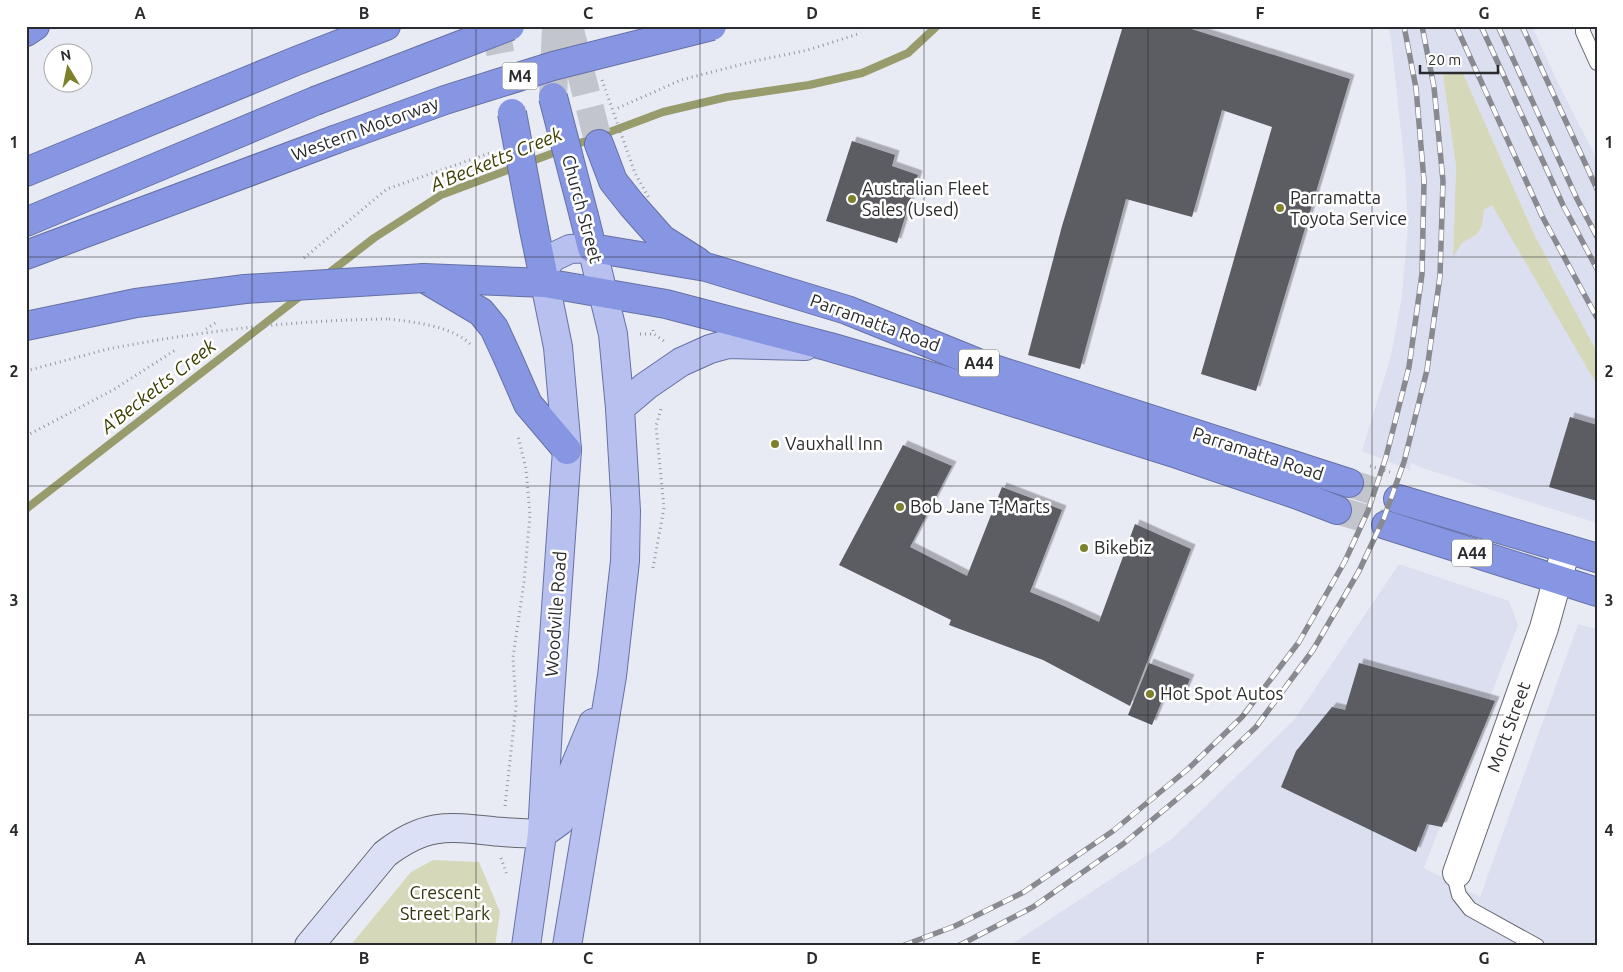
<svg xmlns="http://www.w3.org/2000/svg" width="1623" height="972" font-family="Ubuntu,sans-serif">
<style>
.built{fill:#dbdfef}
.green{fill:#d5d8b9}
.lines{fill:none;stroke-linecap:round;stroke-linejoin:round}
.stream{stroke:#989c6c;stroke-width:8}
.building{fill:#5b5c64;filter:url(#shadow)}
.highway-tunnel{stroke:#c3c5cc;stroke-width:28;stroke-dasharray:28 14;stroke-linecap:butt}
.lane-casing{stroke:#65676f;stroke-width:16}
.street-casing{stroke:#65676f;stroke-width:30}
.secondary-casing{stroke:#65676f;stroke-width:30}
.primary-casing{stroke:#6671a4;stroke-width:30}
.highway-casing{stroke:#6671a4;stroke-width:30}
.path{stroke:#96979e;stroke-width:3;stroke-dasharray:1 4;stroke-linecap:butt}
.lane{stroke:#fff;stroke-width:14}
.street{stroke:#fff;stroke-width:28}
.secondary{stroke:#dbe0f7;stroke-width:28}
.primary{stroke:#b7c0ee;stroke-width:28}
.highway{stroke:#8796e3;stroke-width:28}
.rail-casing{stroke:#888a90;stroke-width:5.5}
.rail{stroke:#fff;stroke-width:4;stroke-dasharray:11;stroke-linecap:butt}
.highway-bridge-casing{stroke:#6671a4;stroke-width:30;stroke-linecap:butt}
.path-bridge{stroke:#96979e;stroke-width:3;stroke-dasharray:1 4;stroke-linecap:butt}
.highway-bridge{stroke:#8796e3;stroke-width:28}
.grid{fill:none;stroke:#2a2b2e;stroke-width:1;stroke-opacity:0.55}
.poi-dot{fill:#7d812b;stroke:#fff;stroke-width:2}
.labels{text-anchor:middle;stroke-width:5;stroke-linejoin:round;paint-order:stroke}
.shield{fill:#fff;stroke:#6a6b6d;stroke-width:1}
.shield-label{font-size:16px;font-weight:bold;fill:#2a2b2e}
.street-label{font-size:18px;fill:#2a2b2e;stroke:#fff}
.poi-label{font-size:18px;fill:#2a2b2e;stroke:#fff;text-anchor:start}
.park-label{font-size:18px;fill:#34360f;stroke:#fff}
.water-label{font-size:19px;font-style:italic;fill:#3d3f02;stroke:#fff}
.neatline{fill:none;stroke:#2a2b2e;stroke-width:2}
.grid-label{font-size:16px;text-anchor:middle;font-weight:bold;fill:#2a2b2e}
</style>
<defs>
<filter id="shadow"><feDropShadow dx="4.5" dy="-4.5" stdDeviation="0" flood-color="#0004"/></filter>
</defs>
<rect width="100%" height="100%" fill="#e9ebf4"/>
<g class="built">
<path d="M1388,26H1532L1559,85L1597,159V352L1534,234L1462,71L1443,75L1456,166L1453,256L1462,243L1477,234L1482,226L1484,210L1492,204L1597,385V523L1422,468L1411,463L1410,470L1362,451L1391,356L1402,296L1408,227L1405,169L1391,39Z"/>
<path d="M1399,564L1509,601L1518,625L1424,868L1480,897L1578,624L1597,629V946H1009L1172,839L1294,720Z"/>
</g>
<g class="green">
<path d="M1462,71L1534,234L1597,352V385L1492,205L1484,210L1482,226L1477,234L1462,243L1453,257L1456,166L1443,75Z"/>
<path d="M433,860L479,862L500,912L495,946H350L411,872Z"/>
</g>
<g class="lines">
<g class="stream">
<path d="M325,276L374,238L441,195L663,112L727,97L809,85L862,73L908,53L937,26"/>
<path d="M26,509L303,294"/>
</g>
</g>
<g class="building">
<path d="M1123,26H1182L1350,79L1256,391L1201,374L1272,127L1222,110L1192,217L1126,199L1080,369L1028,355L1062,226Z"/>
<path d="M852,141L895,155L892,166L918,175L897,243L826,221Z"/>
<path d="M1570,417L1597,425V501L1549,487Z"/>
<path d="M903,445L952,466L910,547L967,576L1002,487L1062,510L1030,592L1064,606L1099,622L1135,524L1191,549L1130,706L1043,660L949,625L951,620L839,565Z"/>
<path d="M1149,663L1190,679L1182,698L1166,691L1152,725L1128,715Z"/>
<path d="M1359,663L1495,701L1442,827L1427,824L1416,852L1281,787L1296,751L1332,707L1345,710Z"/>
</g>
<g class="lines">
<g class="highway-tunnel">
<path d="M495,26L512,113"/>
<path d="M569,26L599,144"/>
<path d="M553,97L556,26"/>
<path d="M1349,483L1398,499"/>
<path d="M1337,510L1386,525"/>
</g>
<defs>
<g id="lane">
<path d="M1583,26V32L1597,63"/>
<path d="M1457,873L1456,883L1459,895L1470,909L1537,946"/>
</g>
<path id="street" d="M1457,873L1544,628L1566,549"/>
<path id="secondary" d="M309,946L385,854C424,824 445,826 492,831C508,833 525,833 542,834"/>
<g id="primary">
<path d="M543,269L553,257L570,249L592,248L613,334L620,408L626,511L625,561L612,676L567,946"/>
<path d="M620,408L646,386L681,362L710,349L728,344L805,346"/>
<path d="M542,834L560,821L568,783L593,723"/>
<path d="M526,946L542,834L549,709L567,450L558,347L545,283"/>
</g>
<g id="highway">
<path d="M26,32L35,26"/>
<path d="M599,144L613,181L632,205L662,239L698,262"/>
<path d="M26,172L296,61L386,26"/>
<path d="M584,216L592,248L706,267L847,310L988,367L1349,483"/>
<path d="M26,222L315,101"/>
<path d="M534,230L545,283"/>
<path d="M26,255L334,140"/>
<path d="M424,278L545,283L666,304L830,347L943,380L1174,453L1298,495L1337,510"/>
<path d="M427,280L481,312L494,328L507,356L528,404L567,450"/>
<path d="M26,326L136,303L245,289"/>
<path d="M1398,499L1597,558"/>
<path d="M1386,525L1597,592"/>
</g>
</defs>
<use href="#lane" class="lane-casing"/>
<use href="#street" class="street-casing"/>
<use href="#secondary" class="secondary-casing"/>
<use href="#primary" class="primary-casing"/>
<use href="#highway" class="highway-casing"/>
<g class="path">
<path d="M618,108L681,80L755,61L808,50L861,33"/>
<path d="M304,258L387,189L490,153"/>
<path d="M389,319C414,322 453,326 471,345"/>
<path d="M206,329L218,321"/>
<path d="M653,330L654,334L664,341"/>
<path d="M640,334H654"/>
<path d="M26,371L108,349"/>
<path d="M26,436L113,390L177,349"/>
<path d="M1370,466L1393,473"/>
<path d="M653,568L664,508L656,426L661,409"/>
<path d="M505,806L516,706L513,657L524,582L530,515L526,469L518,436"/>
<path d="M501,858L507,875"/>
</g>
<use href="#lane" class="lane"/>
<use href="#street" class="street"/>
<use href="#secondary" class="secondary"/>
<use href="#primary" class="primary"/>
<use href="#highway" class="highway"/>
<defs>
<g id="rail">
<path d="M1456,26L1542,216L1597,318"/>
<path d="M1481,26L1563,205L1597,269"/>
<path d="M1498,26L1577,199L1597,237"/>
<path d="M1522,26L1597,189"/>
<path d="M902,946L955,926L1024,892L1113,831L1188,769L1242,717L1299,642L1345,561L1368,511L1386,457L1409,367L1422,274L1424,181L1416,88L1404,26"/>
<path d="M958,946L1033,907L1123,844L1200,780L1256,727L1313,650L1359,571L1384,518L1404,462L1427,370L1440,276L1443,181L1434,87L1422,26"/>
</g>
</defs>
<use href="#rail" class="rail-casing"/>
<use href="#rail" class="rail"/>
<defs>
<g id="highway-bridge">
<path d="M553,97L584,216"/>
<path d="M315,101L510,26"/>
<path d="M512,113L534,230"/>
<path d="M334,140L445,100L553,66L712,26"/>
<path d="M245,289L424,278"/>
</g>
</defs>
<use href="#highway-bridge" class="highway-bridge-casing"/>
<g class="path-bridge">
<path d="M602,80L635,173L650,200"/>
<path d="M108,349C201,331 295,320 389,319"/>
</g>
<use href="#highway-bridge" class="highway-bridge"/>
</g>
<path class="grid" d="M252,26V946M476,26V946M700,26V946M924,26V946M1148,26V946M1372,26V946M26,257H1597M26,486H1597M26,715H1597"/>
<g class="poi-dot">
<circle cx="852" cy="199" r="5"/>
<circle cx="1280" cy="208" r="5"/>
<circle cx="775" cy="444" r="5"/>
<circle cx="900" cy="507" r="5"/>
<circle cx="1084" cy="548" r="5"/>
<circle cx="1150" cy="694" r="5"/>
</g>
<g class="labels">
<g class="shield">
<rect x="502.5" y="62.5" width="35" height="27" rx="4"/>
<rect x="959" y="349.5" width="40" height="27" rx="4"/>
<rect x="1452" y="539.5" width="40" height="27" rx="4"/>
</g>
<g class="shield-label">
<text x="520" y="82">M4</text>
<text x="979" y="369">A44</text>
<text x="1472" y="559">A44</text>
</g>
<g class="street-label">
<text transform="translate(365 129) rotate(-20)" y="6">Western Motorway</text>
<text transform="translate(582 209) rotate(75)" y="6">Church Street</text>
<text transform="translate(875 323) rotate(20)" y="6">Parramatta Road</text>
<text transform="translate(1258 454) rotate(18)" y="6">Parramatta Road</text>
<text transform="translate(556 614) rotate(-86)" y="6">Woodville Road</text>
<text transform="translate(1509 727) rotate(-70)" y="6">Mort Street</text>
</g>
<g class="poi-label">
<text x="862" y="195">Australian Fleet<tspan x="862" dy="21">Sales (Used)</tspan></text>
<text x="1290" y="204">Parramatta<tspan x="1290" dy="21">Toyota Service</tspan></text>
<text x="785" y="450">Vauxhall Inn</text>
<text x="910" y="513">Bob Jane T-Marts</text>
<text x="1094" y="554">Bikebiz</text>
<text x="1160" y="700">Hot Spot Autos</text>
</g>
<g class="park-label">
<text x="445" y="899">Crescent<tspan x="445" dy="21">Street Park</tspan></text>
</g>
<g class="water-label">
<text transform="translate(496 159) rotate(-22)" y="7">A'Becketts Creek</text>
<text transform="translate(158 386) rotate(-38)" y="7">A'Becketts Creek</text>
</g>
</g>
<rect width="1623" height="972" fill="none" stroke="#ffffff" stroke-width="55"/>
<g transform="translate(68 68) rotate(350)"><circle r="24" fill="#ffffff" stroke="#aaaaab"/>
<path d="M0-4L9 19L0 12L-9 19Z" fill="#7d812b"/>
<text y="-8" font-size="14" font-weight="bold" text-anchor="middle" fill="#2a2b2e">N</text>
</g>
<path d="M1420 65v8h78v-8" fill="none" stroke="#2a2b2e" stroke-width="2.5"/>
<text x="1428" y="65" font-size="15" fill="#2a2b2e" stroke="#ffffff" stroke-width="4" paint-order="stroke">20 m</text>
<rect x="28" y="28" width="1568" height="916" class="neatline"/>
<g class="grid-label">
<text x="140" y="19">A</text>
<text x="364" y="19">B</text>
<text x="588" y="19">C</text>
<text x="812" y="19">D</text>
<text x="1036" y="19">E</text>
<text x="1260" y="19">F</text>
<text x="1484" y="19">G</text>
<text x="14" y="148">1</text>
<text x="1609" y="148">1</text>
<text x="14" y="377">2</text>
<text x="1609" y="377">2</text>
<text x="14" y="606">3</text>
<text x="1609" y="606">3</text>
<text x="14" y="836">4</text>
<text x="1609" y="836">4</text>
<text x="140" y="964">A</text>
<text x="364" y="964">B</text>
<text x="588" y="964">C</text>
<text x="812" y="964">D</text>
<text x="1036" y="964">E</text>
<text x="1260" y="964">F</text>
<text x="1484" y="964">G</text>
</g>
</svg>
